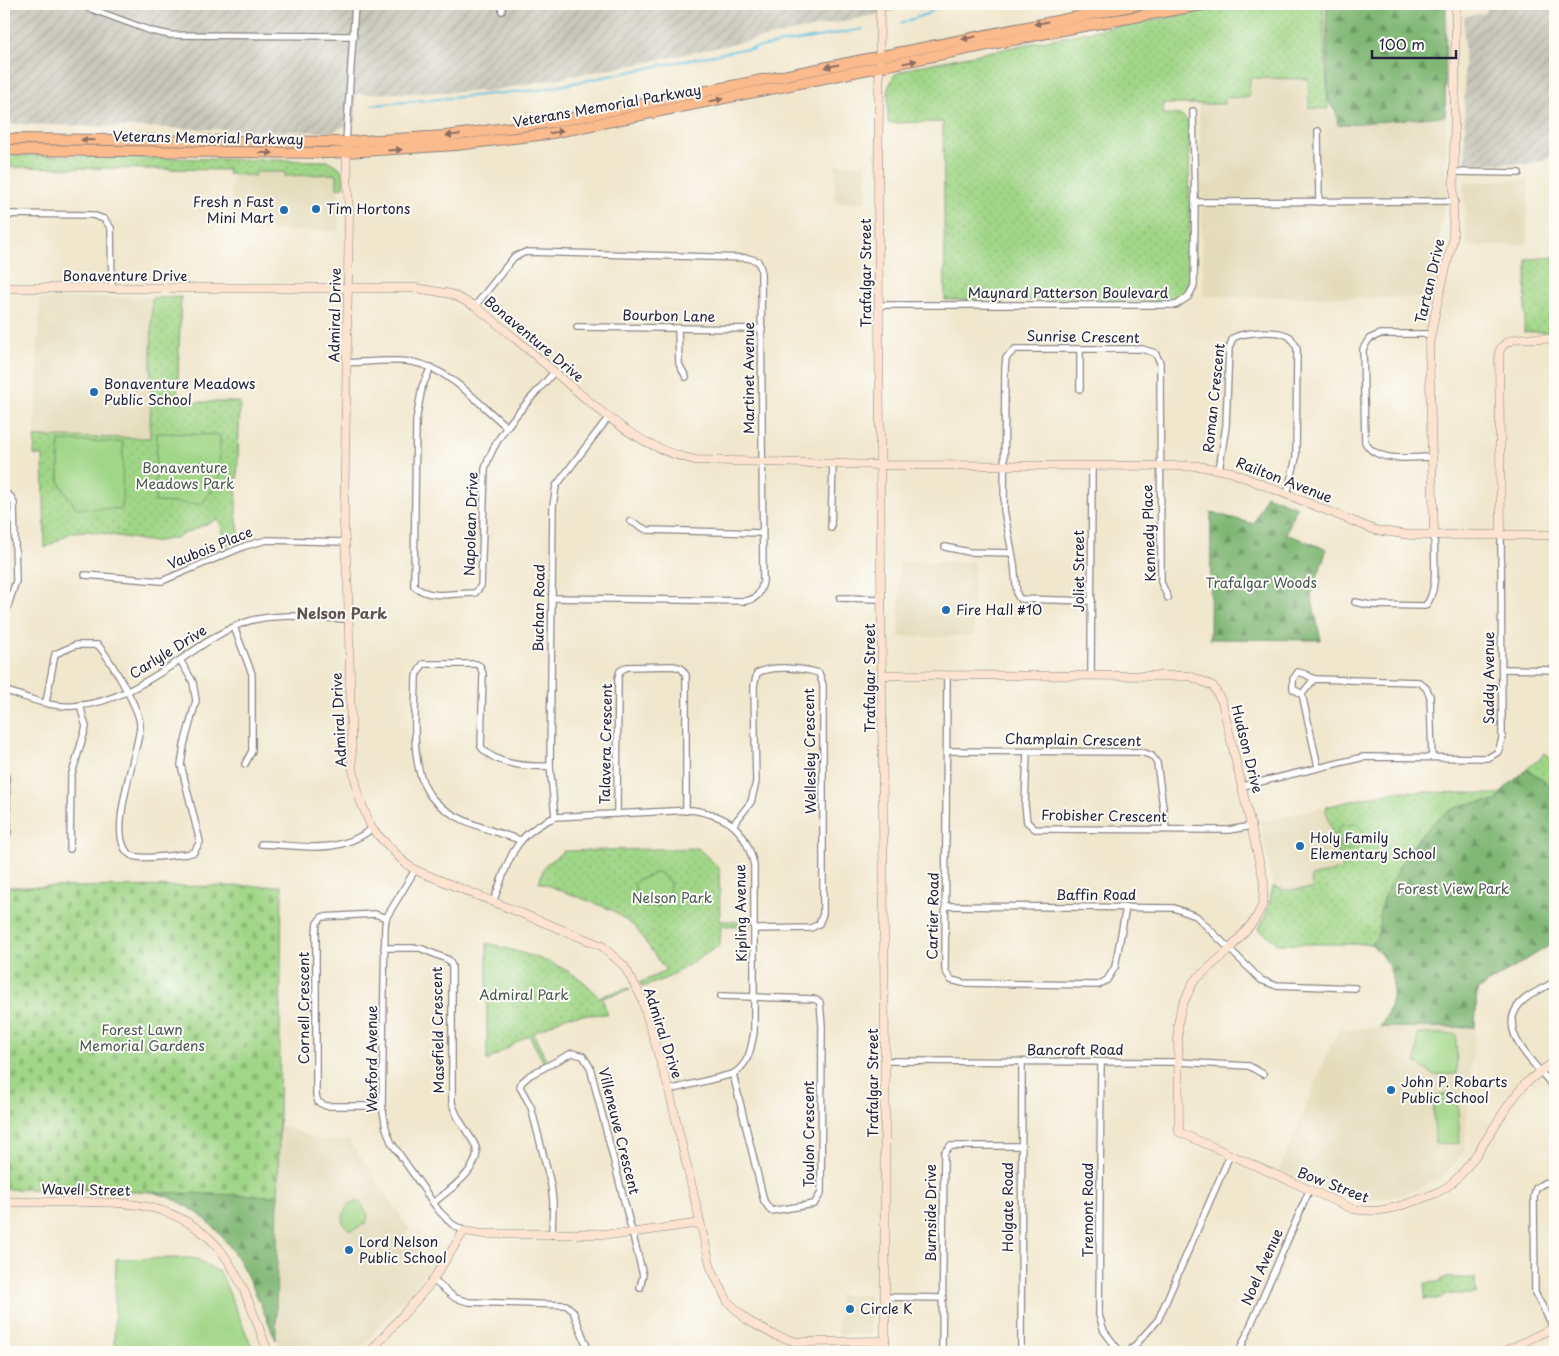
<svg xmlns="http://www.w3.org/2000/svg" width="1559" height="1356" font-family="'Playpen Sans',sans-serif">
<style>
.built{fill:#e4dbba}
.industrial{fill:url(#industrial-furrows)}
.green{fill:url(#green-dots);stroke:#617c61}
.forest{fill:url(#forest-firs);stroke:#516c58}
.cemetery{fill:url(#cemetery-stones);stroke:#617c61}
.pitch{fill:#a0d687;stroke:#617c61}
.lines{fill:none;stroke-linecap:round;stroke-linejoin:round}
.stream{stroke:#60c0de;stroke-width:2}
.street-casing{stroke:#8a8484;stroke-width:8}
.secondary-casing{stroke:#8a8484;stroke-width:9}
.highway-casing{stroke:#8a8484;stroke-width:12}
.street{stroke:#fff;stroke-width:5.5}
.secondary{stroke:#fde4d1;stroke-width:8}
.highway{stroke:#fbbb8c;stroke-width:10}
.oneway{fill:#8e6e64}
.poi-dot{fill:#1f6fb2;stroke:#fdfcf7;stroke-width:2}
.labels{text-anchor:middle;stroke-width:4;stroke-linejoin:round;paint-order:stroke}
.street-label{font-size:14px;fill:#22223b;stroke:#fdfcf7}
.poi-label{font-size:14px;fill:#22223b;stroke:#fdfcf7;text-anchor:start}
.park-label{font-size:14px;fill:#485852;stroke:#fdfcf7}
.neighbourhood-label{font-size:15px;font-weight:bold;fill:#625350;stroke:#fdfcf7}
</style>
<defs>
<pattern id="industrial-furrows" width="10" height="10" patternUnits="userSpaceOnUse" patternTransform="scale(1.25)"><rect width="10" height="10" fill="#c6c5b8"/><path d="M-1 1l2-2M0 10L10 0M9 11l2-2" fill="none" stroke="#aaa99f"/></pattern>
<pattern id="green-dots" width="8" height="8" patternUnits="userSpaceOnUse" patternTransform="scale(1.25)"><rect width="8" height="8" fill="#a0d687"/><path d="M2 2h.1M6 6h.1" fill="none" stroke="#8ab775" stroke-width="1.8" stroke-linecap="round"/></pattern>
<pattern id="forest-firs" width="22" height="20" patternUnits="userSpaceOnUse" patternTransform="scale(1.25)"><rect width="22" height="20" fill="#80b774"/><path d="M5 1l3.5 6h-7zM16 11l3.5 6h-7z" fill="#689460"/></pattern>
<pattern id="cemetery-stones" width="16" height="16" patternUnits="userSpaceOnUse" patternTransform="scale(1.25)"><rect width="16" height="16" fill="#a0d687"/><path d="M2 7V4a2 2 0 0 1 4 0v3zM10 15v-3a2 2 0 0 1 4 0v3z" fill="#8ab775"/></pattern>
</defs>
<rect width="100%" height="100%" fill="#fdfcf7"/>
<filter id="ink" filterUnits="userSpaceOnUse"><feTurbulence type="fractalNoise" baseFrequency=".02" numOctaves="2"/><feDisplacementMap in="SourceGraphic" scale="10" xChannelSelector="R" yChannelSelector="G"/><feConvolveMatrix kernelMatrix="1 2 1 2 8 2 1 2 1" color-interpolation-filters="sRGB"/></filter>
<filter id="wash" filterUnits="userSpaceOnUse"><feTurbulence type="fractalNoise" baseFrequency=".0096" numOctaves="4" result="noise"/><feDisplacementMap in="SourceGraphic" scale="20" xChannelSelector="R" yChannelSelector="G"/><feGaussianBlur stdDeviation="1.12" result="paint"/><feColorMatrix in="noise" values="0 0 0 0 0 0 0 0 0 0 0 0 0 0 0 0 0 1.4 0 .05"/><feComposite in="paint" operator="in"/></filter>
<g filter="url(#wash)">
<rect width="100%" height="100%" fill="#f1e7cd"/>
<g class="built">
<path d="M1250,78L1309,79V108L1336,112L1338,125L1445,116L1447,185L1431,298L1203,296L1199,104H1223L1224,98Z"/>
<path d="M835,164H866V203L835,202Z"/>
<path d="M256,172H285V176L338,174L339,231H231L232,175L255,176Z"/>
<path d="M1528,179L1527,244L1466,247L1464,183Z"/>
<path d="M40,298H152L150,438L35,437Z"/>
<path d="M899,561L974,562V636L899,637Z"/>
<path d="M1325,807L1342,869L1311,877L1313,889L1285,890L1273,887L1260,822Z"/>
<path d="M1380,1027H1475L1464,1152L1442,1178L1400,1196L1361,1202L1278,1172L1338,1029Z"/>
<path d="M279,1125L321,1140H349L410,1230L405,1233L433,1266L373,1333L359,1352H278Z"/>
<path d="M838,1295H869L871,1334L838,1335Z"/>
</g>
<g class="industrial">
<path d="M4,4H912L908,8L637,64L489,91L356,94V122L331,132L4,124Z"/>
<path d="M1487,4H1555V156L1529,164L1465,163L1464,16L1486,13Z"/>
</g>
<g class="green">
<path d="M1244,4H1323L1328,109L1309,108L1308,79L1250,78L1249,97L1224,98V104H1164L1163,114C1174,114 1183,113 1189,123L1190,282C1183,296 1177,300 1161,301L945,300L943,122L888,123V88L895,74L914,67L1112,27Z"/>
<path d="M4,155L327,161C342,166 344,171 344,187L337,188V174L285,176V172H256L255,176L228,174V170L4,167Z"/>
<path d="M1555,257V332H1524L1527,259Z"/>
<path d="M181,297L177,402H240L236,512L240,539L228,545L218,519L175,538L153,542L88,531L72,532L45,548L43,456L34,455L35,437L150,438L152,298Z"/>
<path d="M1545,753L1555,761V942L1477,990L1475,1027H1380C1392,1011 1397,985 1389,966C1385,958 1377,951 1372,944H1278L1259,929L1267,912L1273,887L1285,890L1312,889L1311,877L1342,869L1325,807L1396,791L1499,794Z"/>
<path d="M698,848L719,868L720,921L751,922V926H721L720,945L669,977L643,987L639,983L666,971L635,927L612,910L539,882L545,865L564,851Z"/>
<path d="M487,943C524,954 575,964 598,997L629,988L630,990L602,998L608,1014L568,1016L533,1033L547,1061L544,1063L529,1035L487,1061Z"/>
<path d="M1444,1278H1475L1476,1294H1446L1441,1299H1425V1283L1438,1282Z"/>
</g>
<g class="forest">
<path d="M1326,4H1446L1445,116L1338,125L1336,112L1328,101Z"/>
<path d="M1266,495L1297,507L1286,534L1327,549L1311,595L1321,640L1210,639L1211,512L1254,524Z"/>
<path d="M1527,769L1543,779L1555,791V942L1477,990L1475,1027H1380C1392,1011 1397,985 1389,966C1385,958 1377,951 1372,944C1384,928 1376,921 1382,904C1394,869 1425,818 1462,805C1473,802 1486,802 1497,801L1505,788Z"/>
<path d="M279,1118L276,1340C248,1277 227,1211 152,1192C137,1189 118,1191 102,1190V1166Z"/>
</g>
<path class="cemetery" d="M282,886L278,1196L94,1190L4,1189V887Z"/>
<g class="pitch">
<path d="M157,433L220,435L219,480L202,504L155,502Z"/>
<path d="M59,441L123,442L122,509L76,508L59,482Z"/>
<path d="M1358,824L1363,831C1361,844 1352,854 1339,848L1337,832L1342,825Z"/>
<path d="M658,872L670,882L669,897L662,906L642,907L634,885L638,880Z"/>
<path d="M1418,1034H1456L1457,1074L1433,1075L1416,1063Z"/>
<path d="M1457,1094L1460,1143L1435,1144L1433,1095Z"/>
<path d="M352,1202H360L368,1215L366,1223L351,1231L343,1224C343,1214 344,1209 352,1202Z"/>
<path d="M189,1258L197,1259L221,1273L254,1352H114L116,1259Z"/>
</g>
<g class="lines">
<g class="stream">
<path d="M901,23L927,14L942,4"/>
<path d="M748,49L863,29"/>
<path d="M372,105L539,90L743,49L754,50"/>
</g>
</g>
</g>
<g filter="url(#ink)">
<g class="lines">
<defs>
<g id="street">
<path d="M78,4L151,31L171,35L354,36"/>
<path d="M502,11V4"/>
<path d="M1318,131L1319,202"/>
<path d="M346,142L355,4"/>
<path d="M1453,172L1519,173"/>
<path d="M1195,202L1455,201"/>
<path d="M4,220L12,214L92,215L104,219L111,228L112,289"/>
<path d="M879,305H1176L1188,297L1194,286L1195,202L1193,111"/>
<path d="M475,306L514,257L526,252L748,258L758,261L761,269L763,582C760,594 757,599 745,601L552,598"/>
<path d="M577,327L762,329"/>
<path d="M678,328L679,364L686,377"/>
<path d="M1431,334H1380L1369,339L1363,349L1365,442C1376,464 1412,457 1432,457"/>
<path d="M346,363C368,362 391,359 412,362C449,368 479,404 507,427"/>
<path d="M431,367L422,387L416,421L414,586C430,600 455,593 475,593L481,586L485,469C496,431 529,402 554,372"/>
<path d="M1080,389V349"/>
<path d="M1219,470L1226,426L1229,348L1233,338C1244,332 1279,329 1290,337C1292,339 1295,345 1297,348L1296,458L1287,494"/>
<path d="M4,492L11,497L14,503L16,581L4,618"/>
<path d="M630,521L647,530L762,533"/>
<path d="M831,528L833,463"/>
<path d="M945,547L969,552L1012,553"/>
<path d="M85,575L162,581L245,546L267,540L345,542"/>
<path d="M840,598L882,599"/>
<path d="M1092,601L1020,599L1017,595L1014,563L1004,510L1005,368L1006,358L1015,349H1142L1155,353L1160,362L1161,582L1168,598"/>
<path d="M1355,602L1370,605L1425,606C1439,593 1434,554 1434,534"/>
<path d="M234,627L252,674V751L245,764"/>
<path d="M1502,669L1555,670"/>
<path d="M947,675L945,970L951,980L963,983L1098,985L1107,980L1115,967L1126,907"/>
<path d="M1091,676L1092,466"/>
<path d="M4,690C25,697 51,708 74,706C113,704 148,681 180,660C202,645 224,629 249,621C279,612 316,618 347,619"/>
<path d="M1302,694L1293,689V679L1298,672L1305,674L1314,679"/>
<path d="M46,702L55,654L76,645H98C109,658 140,709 140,725C141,747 98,851 137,857C152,859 171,855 187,854L194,852L200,842L181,765L184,745L196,701L193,682L180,660"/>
<path d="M947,751L1142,752L1152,756L1157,763L1166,829"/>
<path d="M1027,752L1025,805L1027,822L1035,829L1229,830L1252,826"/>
<path d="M1318,767L1302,694L1314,679L1419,682L1426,688L1430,696L1432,757"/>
<path d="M4,772L6,777L8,832L4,842"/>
<path d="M1243,786L1364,757L1488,758L1498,752L1502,739L1501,534"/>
<path d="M617,814L618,678L620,671L627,667L673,666L681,668L686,675V811"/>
<path d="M555,817L550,766L553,506L556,486L608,418"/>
<path d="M733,825L751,802L756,782L754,686L757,673C773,665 802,668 819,673L823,685V914L819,924L811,928L754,929"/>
<path d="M520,840C492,830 454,822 433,799C408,771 416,712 416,676L423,664H476L480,666L483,674L481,747C496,765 528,767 550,766"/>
<path d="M261,844C304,845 335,856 372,829"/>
<path d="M70,849L71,777L86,727L80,705"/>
<path d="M415,870L386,918L385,927L382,1106L386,1128L391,1142L439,1211L452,1224L464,1231"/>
<path d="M493,902C510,860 511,836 555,817L692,810C729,816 745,828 754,865V1032C751,1049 749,1064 733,1074L669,1090"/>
<path d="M947,906L1174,908L1196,916L1261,980L1274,985L1355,988"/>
<path d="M384,948H420L449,960L452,966V1102C455,1117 466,1129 474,1143C487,1165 448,1191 433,1203"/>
<path d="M1555,981C1546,987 1534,992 1525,999C1489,1028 1538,1065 1555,1089"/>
<path d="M721,996L814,999L820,1002L822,1026L821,1193L814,1204L771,1211L764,1201L733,1074"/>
<path d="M885,1061L1179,1062L1249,1066L1263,1074"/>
<path d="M1101,1062L1099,1315L1104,1331L1120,1352"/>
<path d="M382,1106H326L318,1102L316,1095V932L317,923L322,917L375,914L386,918"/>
<path d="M552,1235L553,1201L551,1185L531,1107L520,1087L521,1083L530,1075L572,1053L583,1056L590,1067L643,1275L640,1288"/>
<path d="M433,1280L455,1298L469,1302L566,1305L573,1311L589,1352"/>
<path d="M885,1297L943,1298"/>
<path d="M1554,1328L1535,1293L1534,1197L1536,1188L1544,1183L1555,1181"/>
<path d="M942,1352L944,1153L950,1146H1021"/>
<path d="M1021,1352L1022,1062"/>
<path d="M1129,1352L1158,1320L1230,1155"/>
<path d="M1239,1352L1309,1191"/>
</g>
<g id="secondary">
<path d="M880,4L878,195L885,1061V1352"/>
<path d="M346,148L349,215L344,525L348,591L352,766L360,800L372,829L405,863L415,870L602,946L624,966L641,996L669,1090L711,1268L728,1302L747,1320L774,1335L797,1342L885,1341"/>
<path d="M4,288H416L451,294L475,306C506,330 536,356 566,382C606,416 642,449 695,460L881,465L1198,466L1231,472L1375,530L1410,535H1555"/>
<path d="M1434,534L1429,345L1437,304L1453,240L1456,4"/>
<path d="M1501,534L1499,352C1507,332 1537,339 1555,339"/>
<path d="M882,675L1190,676L1213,686L1222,702L1264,882L1263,904L1254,921L1229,950L1194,981L1181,1008L1178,1024L1179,1132L1353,1209C1375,1213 1388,1210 1409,1203C1424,1198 1441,1193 1453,1182C1481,1157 1498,1113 1525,1084C1534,1076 1545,1068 1555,1061"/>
<path d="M4,1202C28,1202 52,1202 76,1202C130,1202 177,1203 217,1246C240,1272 256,1320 268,1352"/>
<path d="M370,1352L431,1283L464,1231L483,1234H623L700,1223"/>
<path d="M1503,1352L1555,1327"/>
</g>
<g id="highway">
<path d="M4,139L346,142L446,136L553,122L1141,4"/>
<path d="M4,150L330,153L456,145L547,134L1067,29L1207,4"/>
</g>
</defs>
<use href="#street" class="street-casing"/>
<use href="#secondary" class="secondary-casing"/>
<use href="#highway" class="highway-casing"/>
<use href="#street" class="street"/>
<use href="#secondary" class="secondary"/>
<use href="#highway" class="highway"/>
</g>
<defs><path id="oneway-solid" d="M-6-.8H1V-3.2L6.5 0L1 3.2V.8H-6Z" transform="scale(1.25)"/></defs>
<g class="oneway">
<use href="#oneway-solid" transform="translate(1041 23) rotate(169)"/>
<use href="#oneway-solid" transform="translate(969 38) rotate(169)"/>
<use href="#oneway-solid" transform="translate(910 62) rotate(-12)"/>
<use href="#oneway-solid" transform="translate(832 66) rotate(168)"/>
<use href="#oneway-solid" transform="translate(716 100) rotate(-11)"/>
<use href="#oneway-solid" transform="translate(556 132) rotate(-11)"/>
<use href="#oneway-solid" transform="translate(453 135) rotate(174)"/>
<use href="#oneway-solid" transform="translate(88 140) rotate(-179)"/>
<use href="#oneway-solid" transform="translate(395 150) rotate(-4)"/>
<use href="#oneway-solid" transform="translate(266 153) rotate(1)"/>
</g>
</g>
<g class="poi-dot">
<circle cx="316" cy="209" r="5"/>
<circle cx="284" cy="210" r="5"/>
<circle cx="94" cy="392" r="5"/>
<circle cx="946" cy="610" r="5"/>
<circle cx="1300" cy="846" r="5"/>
<circle cx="1391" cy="1090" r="5"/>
<circle cx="349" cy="1250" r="5"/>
<circle cx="850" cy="1309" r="5"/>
</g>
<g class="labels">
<g class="street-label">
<text transform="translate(607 106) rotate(-10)" y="5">Veterans Memorial Parkway</text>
<text transform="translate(208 138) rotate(1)" y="5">Veterans Memorial Parkway</text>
<text transform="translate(866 273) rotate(-90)" y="5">Trafalgar Street</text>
<text x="125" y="281">Bonaventure Drive</text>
<text transform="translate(1430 281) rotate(-77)" y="5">Tartan Drive</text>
<text x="1068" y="298">Maynard Patterson Boulevard</text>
<text transform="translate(335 315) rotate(-89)" y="5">Admiral Drive</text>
<text transform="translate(669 316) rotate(1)" y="5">Bourbon Lane</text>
<text transform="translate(1083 337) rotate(1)" y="5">Sunrise Crescent</text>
<text transform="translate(534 339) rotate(40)" y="5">Bonaventure Drive</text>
<text transform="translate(749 378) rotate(-90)" y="5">Martinet Avenue</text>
<text transform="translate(1214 398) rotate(-84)" y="5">Roman Crescent</text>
<text transform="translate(1284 480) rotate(21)" y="5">Railton Avenue</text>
<text transform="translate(471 524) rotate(-88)" y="5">Napolean Drive</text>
<text transform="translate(1149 533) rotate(-92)" y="5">Kennedy Place</text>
<text transform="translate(210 548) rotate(-22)" y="5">Vaubois Place</text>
<text transform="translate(1079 571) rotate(-90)" y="5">Joliet Street</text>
<text transform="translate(539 608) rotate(-89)" y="5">Buchan Road</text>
<text transform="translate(168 652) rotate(-32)" y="5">Carlyle Drive</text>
<text transform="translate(870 678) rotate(-90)" y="5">Trafalgar Street</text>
<text transform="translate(1489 678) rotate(-90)" y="5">Saddy Avenue</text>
<text transform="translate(339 720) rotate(-93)" y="5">Admiral Drive</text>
<text transform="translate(1073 740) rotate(1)" y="5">Champlain Crescent</text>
<text transform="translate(606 744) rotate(-89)" y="5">Talavera Crescent</text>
<text transform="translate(1247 749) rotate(76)" y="5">Hudson Drive</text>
<text transform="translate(810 751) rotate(-91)" y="5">Wellesley Crescent</text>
<text transform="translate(1104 816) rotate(1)" y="5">Frobisher Crescent</text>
<text x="1096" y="900">Baffin Road</text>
<text transform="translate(741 913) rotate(-91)" y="5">Kipling Avenue</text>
<text transform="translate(933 916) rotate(-89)" y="5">Cartier Road</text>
<text transform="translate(304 1008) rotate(-90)" y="5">Cornell Crescent</text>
<text transform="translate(438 1030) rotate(-91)" y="5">Masefield Crescent</text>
<text transform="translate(663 1033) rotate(72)" y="5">Admiral Drive</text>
<text x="1075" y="1055">Bancroft Road</text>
<text transform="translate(372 1059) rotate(-90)" y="5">Wexford Avenue</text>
<text transform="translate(873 1083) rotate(-90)" y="5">Trafalgar Street</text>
<text transform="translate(619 1131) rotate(76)" y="5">Villeneuve Crescent</text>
<text transform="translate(809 1134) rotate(-90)" y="5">Toulon Crescent</text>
<text transform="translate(1333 1185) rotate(21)" y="5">Bow Street</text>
<text transform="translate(86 1190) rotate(1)" y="5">Wavell Street</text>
<text transform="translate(1008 1207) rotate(-90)" y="5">Holgate Road</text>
<text transform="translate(1088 1210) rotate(-90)" y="5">Tremont Road</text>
<text transform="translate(931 1213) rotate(-90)" y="5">Burnside Drive</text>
<text transform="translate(1262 1267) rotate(-66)" y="5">Noel Avenue</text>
</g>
<g class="poi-label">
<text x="274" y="207" text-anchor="end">Fresh n Fast<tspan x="274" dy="16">Mini Mart</tspan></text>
<text x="326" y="214">Tim Hortons</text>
<text x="104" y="389">Bonaventure Meadows<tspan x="104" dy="16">Public School</tspan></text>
<text x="956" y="615">Fire Hall #10</text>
<text x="1310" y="843">Holy Family<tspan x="1310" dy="16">Elementary School</tspan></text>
<text x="1401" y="1087">John P. Robarts<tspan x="1401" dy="16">Public School</tspan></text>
<text x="359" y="1247">Lord Nelson<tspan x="359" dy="16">Public School</tspan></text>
<text x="860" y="1314">Circle K</text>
</g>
<g class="park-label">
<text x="185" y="473">Bonaventure<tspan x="185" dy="16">Meadows Park</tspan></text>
<text x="1261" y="588">Trafalgar Woods</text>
<text x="1453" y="894">Forest View Park</text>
<text x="672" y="903">Nelson Park</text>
<text x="524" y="1000">Admiral Park</text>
<text x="142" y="1035">Forest Lawn<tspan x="142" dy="16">Memorial Gardens</tspan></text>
</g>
<g class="neighbourhood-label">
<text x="342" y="619">Nelson Park</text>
</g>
</g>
<rect width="1559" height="1356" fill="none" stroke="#fdfcf7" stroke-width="20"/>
<path d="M1372 50v8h84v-8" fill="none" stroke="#22223b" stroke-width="2.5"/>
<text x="1379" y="50" font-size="15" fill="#22223b" stroke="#fdfcf7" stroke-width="4" paint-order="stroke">100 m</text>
</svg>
